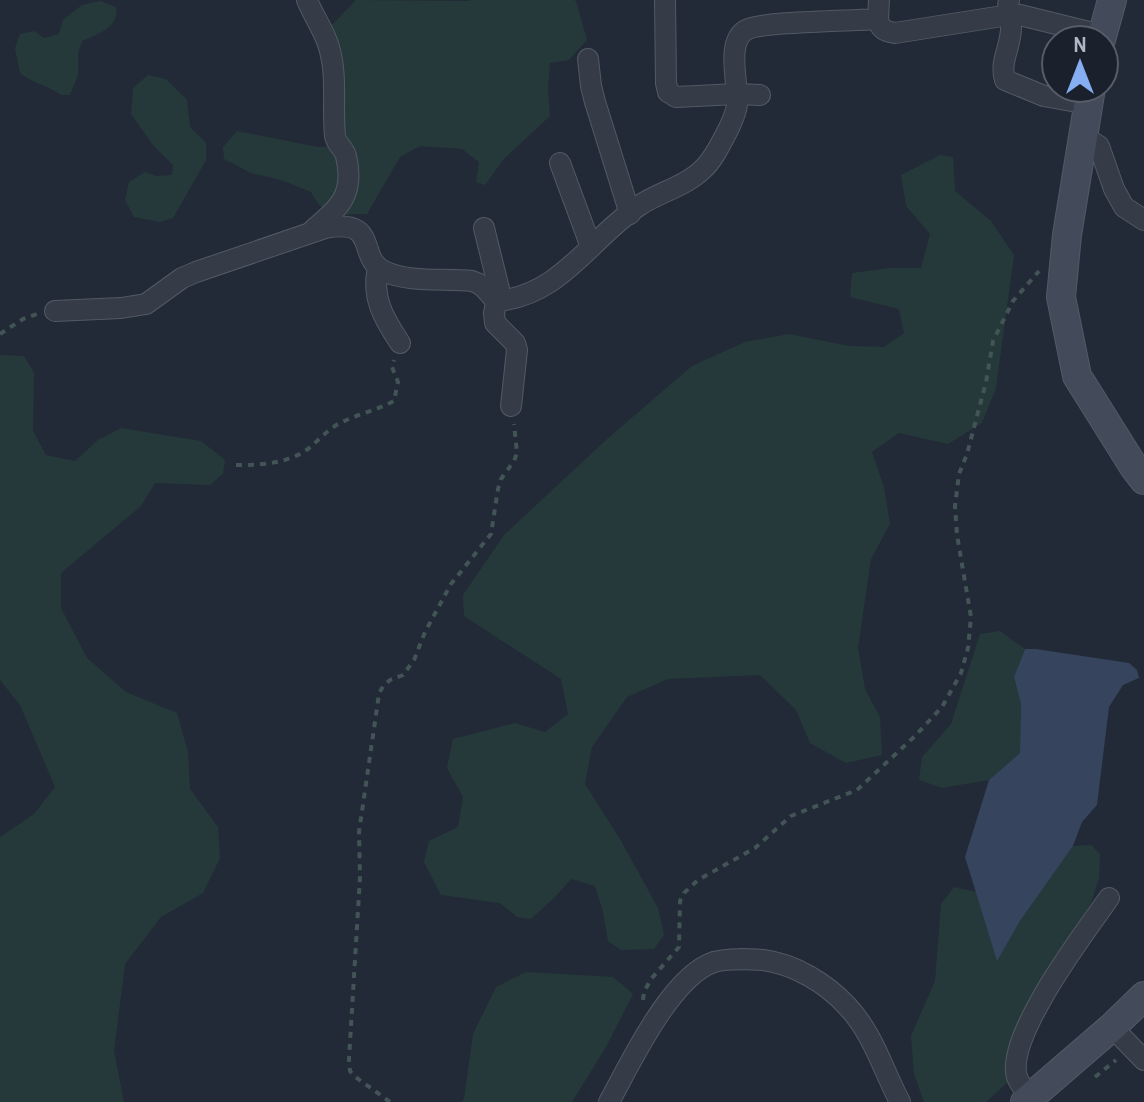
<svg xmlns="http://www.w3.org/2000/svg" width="1144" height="1102" font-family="'Archivo Narrow',sans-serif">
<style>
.green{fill:#26393a}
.water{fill:#36455d}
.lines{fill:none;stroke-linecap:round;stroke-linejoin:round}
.minor-casing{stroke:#525a65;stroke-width:22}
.secondary-casing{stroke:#525a65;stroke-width:30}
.path{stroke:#435457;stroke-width:4;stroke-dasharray:6 6;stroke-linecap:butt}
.minor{stroke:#353c47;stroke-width:20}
.secondary{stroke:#434b5a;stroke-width:28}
</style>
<rect width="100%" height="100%" fill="#212a36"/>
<g class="green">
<path d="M356,0L468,1L471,0H574L576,1L587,40L569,60L550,63L548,89L550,116L503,160L485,185L476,182L479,162L462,149L420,146L400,157L367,214C338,214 326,221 311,192L281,180L251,173L224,159L223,147L237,131L318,147L342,146L330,27Z"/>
<path d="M100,1L116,7C120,27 98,34 82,41L78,54V75L70,95H61C48,85 34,84 20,73L15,48L20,34L34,31L44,38L59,34L63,20L82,5Z"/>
<path d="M148,75L166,79L187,100L190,127L206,143V160L173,218L160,222L134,217L125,200L129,182L145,172L156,176L172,175L173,165L153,145L131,114L133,88Z"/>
<path d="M940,155L953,157L955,191L991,221L1014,255L996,388L982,423L948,444L899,433L872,452L884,487L890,524L871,559L858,648L865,689L880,717L882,755L846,763L810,743L796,710L760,675L668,679L627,697L592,747L585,784L620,839L658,908L664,935L654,949L621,950L608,941L603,912L595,886L571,879L555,897L531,919L517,917L500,903L441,895L424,862L429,841L458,827L463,797L447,768L453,739L515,723L545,732L568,714L561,679L464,616L463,595L504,535L607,439L692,366L745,342L789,334L849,346L884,347L904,333L899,309L850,297L852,273L890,268H921L930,234L906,206L901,175Z"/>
<path d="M0,355L24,356L34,373L33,431L46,455L75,461L98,440L121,428L201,441L225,460L223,474L210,485L155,483L141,506L61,573V608L87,658L126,692L177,713L188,752L190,789L218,827L220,858L203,893L161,917L125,964L114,1051L124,1102H0V837L34,814L55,787L20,705L0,680Z"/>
<path d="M1000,631L1025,649L1014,677L1021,704L1020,753L989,780L942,788L919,780L922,757L951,724L980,634Z"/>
<path d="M1091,845L1100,854L1099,878L1091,903L1050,964L1023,1012L1009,1055L1007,1083L986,1102H924L914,1074L911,1036L935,981L941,904L954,887L976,892L997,960L1020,921L1073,846Z"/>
<path d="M526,972L613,977L633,994L606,1047L572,1102H462L464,1099L473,1034L496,987Z"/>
</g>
<path class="water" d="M1025,649H1036L1129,663L1137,670L1139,678L1123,685L1109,707L1097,805L1082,822L1073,846L1020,921L997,961L965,857L989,780L1020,753L1021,704L1014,677Z"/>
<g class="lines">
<defs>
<g id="minor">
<path d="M307,0C313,15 323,29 328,44C338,74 332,105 335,136C336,144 344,148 346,156C355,194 340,207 314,229"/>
<path d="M665,0L666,83L668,92L676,97L737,94L760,95"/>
<path d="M1009,0C1006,10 1011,16 1011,26C1012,45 999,61 1005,80L1044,96L1088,104"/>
<path d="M878,19C880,30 885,31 895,33L1009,15H1020L1101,35"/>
<path d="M588,59L591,86L595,102L630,214"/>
<path d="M1083,136L1099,146L1114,189L1124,207L1144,220"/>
<path d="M560,163L591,247"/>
<path d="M484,228L499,289L494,313L495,323L515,343L517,350L511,406"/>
<path d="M378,268C371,297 384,319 400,343"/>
<path d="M55,311L121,308L146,304L182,278L196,272L325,228C381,218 356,258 384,271C408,283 446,278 472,281C485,285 487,292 496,301C561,296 590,238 640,205C660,192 686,186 703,169C714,159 722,141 729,128C732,121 736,113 737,105C739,85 725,42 746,30C760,21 855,21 878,19L879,0"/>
<path d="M1112,1027L1144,1060"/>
<path d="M1031,1097C1026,1091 1019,1084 1017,1077C1005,1037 1085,932 1109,898"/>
<path d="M609,1102C630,1064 671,976 714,962C729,958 747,959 763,960C794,964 826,983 847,1006C873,1033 883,1070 900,1102"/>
</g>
<g id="secondary">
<path d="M1101,40L1112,0"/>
<path d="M1091,88L1067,235L1061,297L1077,376L1134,467L1144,480"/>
<path d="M1025,1102L1112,1027L1144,996"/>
</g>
</defs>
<use href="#minor" class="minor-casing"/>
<use href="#secondary" class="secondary-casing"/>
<g class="path">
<path d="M0,334L23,319L37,314"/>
<path d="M236,465C262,465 286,464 308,449C319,440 329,428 342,422C359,414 377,410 394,401L398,382L392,367L394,360"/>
<path d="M643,1000L644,992L651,979L679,947L680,901L684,893L698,880L755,848L791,816L857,790L915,736L942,707L961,673L968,648L971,617L957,535L955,506L959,474L967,454L986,382L993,341L1013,301L1039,271"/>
<path d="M1095,1077L1116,1060"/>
<path d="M390,1102L354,1076L350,1071L349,1059L360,877L359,832L379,694L383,686L390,680L403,675L414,660L425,632L451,584L491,534L498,489L501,479L514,461L517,453L514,424"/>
</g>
<use href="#minor" class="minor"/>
<use href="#secondary" class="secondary"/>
</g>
<g transform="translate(1080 64)"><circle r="38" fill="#1a212c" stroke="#565d69" stroke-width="2"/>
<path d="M0-6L14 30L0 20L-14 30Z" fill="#86aef2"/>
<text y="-12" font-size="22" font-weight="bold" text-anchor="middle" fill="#afb7c4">N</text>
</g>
</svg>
